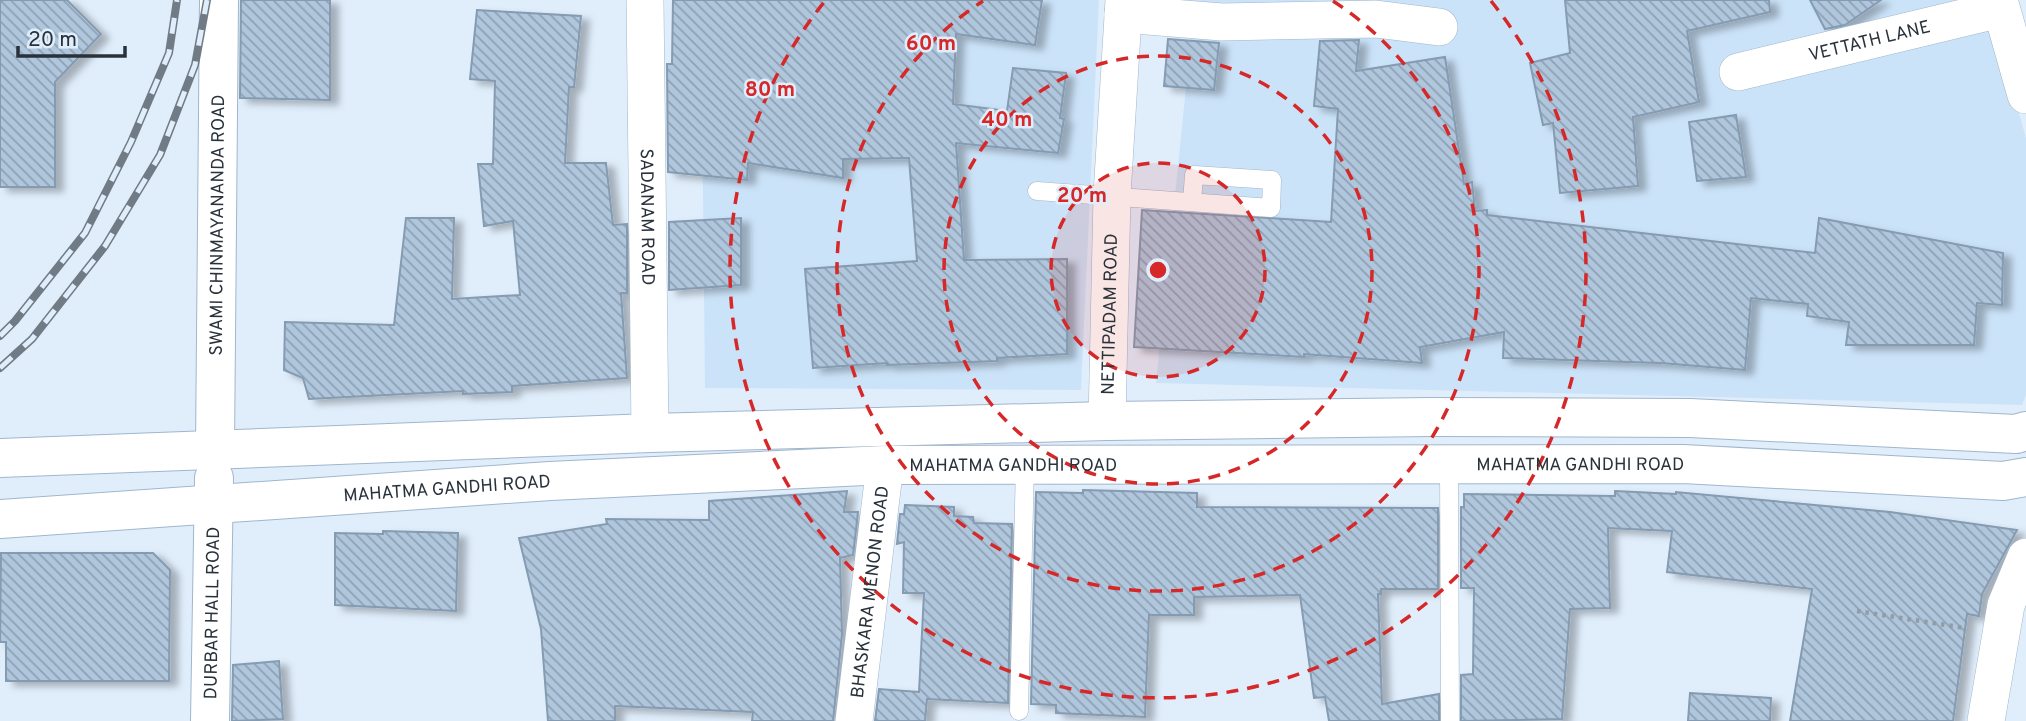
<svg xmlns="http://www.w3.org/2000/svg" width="2026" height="721" font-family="Overpass,sans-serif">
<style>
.built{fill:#cbe3f9}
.building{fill:url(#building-back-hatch);stroke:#859bb1;stroke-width:2;filter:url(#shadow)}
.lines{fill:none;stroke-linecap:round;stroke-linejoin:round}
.lane-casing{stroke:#a0b6cc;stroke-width:19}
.street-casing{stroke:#a0b6cc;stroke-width:38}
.secondary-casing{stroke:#a0b6cc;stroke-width:40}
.primary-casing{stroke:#a0b6cc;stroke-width:40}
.path{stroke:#909ca8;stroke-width:4.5;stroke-dasharray:3.5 5;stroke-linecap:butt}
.lane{stroke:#fff;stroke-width:18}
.street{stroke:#fff;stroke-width:37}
.secondary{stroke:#fff;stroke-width:38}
.primary{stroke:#fff;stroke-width:38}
.rail-casing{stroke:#707b86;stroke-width:8}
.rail{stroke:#e0eefc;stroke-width:5;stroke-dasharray:16;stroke-linecap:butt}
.ring{fill:none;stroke:#d62828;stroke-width:3.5;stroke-dasharray:12 9}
.labels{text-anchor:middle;stroke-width:5;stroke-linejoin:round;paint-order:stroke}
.street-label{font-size:18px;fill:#29323b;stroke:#e0eefc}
.centre{fill:#d62828;stroke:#e0eefc;stroke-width:3.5}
.ring-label{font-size:21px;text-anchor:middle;font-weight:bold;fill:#d62828;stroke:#e0eefc;stroke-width:5;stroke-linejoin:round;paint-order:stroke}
</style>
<defs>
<pattern id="building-back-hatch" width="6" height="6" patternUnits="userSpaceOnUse" patternTransform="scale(1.75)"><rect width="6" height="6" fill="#afc6dc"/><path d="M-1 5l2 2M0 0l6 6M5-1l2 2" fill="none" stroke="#8ea1b4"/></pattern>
<filter id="shadow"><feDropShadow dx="8" dy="4.5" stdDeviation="3.5" flood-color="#0004"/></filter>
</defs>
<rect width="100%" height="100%" fill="#e0eefc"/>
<g class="built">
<path d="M701,0H1099L1081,390L705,388Z"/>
<path d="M1188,0H1987L2026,138V395L2022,405L1156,383L1192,28Z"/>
</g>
<g class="building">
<path d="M0,0H67L101,34L55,82V187H0Z"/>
<path d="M241,0H330V100L240,98Z"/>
<path d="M673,0H1042L1035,45L956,34L953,104L1007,111L1013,68L1066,73L1060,118L1064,119L1058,153L956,143L964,260L1067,259V354L997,358V361L887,365V363L813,368L805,269L917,261L909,158L843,159V178L748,163L747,180L668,172L667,64H672Z"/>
<path d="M1565,0H1769L1770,12L1687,31L1699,102L1633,117L1638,186L1560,193L1553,123L1543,125L1530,63L1570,53Z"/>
<path d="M1810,0H1881L1845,25L1825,29Z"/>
<path d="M477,10L581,16L574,87H569L565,163H606L613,225L627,224V293H621L627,378L512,386V392L463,394V391L309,399L303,378L284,370L285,322L394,325L406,218H454L452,299L520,295L513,221L484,226L478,164H493L495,81L470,79Z"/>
<path d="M1168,39L1219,43L1214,90L1164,86Z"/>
<path d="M1359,40L1356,71L1445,57L1464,184L1472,182L1475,211L1487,210V215L1815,253L1819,218L2003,253L2002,305L1977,303L1974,345H1846L1849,322L1807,316L1808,304L1751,298L1745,370L1661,363L1503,358L1504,332L1420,347L1422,363L1304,354V357L1134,347L1142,210L1331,222L1338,109L1314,106L1320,41Z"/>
<path d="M1736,115L1746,177L1697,181L1689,122Z"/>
<path d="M741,218V285L669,290V222Z"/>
<path d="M1083,490L1197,493V507L1438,508V589H1381V594H1378L1382,704L1439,694V721H1329L1325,697L1314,698L1300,595L1194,597V615H1149L1145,717L1056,713V705L1031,704L1036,492L1083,493Z"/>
<path d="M847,491L844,512H858L853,555L840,558L842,634L833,721H752L753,712L615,706V721H548L541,629L519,538L607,524L606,519L709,520V501Z"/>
<path d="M1615,491L1676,494V492L1890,512L2017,530L1982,594L1979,616L1967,614L1953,721H1790L1812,589L1667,572L1672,531L1608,528L1610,608L1570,609L1562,719L1461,721V675L1473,674L1474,588H1461V507H1464V494L1615,496Z"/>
<path d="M905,505L954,507V516L973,517L974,523L1012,524L1008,703L927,699L925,721H875L879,689L919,692L924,593H903L904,542L897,544L900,514H904Z"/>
<path d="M383,531L458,533L456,611L335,605V533L383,534Z"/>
<path d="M1,553H153L170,570L169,681H6V642H0Z"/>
<path d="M279,661L283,719L232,721L233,665Z"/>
<path d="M1690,693L1771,698L1770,721H1688Z"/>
</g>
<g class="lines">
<defs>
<g id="lane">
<path d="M1037,191L1271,208L1272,180L1194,175L1192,202"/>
<path d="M1449,464L1450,721"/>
<path d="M1019,711L1025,465"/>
</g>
<g id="street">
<path id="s1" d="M645,0L650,433"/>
<path d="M1999,0L2026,95"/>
<path d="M1123,14L1222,22L1376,19L1439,27"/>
<path id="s2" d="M1738,72L2000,9"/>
<path id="s3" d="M1107,421L1112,195L1124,0"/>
<path id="s4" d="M854,721L885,465"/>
<path d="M1986,721L2006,605L2026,557"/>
</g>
<g id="secondary">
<path id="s5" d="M215,449L219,0"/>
</g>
<g id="primary">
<path d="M0,458L650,433L1107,421L1431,417L1690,418L2016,434L2026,431"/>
<path id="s6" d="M0,519L550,481L885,465L1683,464L2003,481L2026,477"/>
<path id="s7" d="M210,721L214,478"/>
</g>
</defs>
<use href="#lane" class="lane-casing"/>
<use href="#street" class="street-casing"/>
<use href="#secondary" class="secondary-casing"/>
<use href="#primary" class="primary-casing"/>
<path class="path" d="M1857,611L1965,628"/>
<use href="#lane" class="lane"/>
<use href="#street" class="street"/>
<use href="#secondary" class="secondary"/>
<use href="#primary" class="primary"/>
<defs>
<g id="rail">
<path d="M0,336L15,321L85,233L131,142L169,53L177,0"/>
<path d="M0,368L32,339L105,246L160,155L195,65L207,0"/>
</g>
</defs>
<use href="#rail" class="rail-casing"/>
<use href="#rail" class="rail"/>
</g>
<circle cx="1158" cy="270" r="107" fill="#d62828" fill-opacity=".12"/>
<g class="ring">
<circle cx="1158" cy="270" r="107"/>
<circle cx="1158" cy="270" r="214"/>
<path d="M1333 1A321 321 0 1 1 983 1"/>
<path d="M1491 1A428 428 0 1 1 825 1"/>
</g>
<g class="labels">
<g class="street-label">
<text dy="6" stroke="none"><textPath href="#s2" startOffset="135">VETTATH LANE</textPath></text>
<text dy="6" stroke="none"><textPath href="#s1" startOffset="217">SADANAM ROAD</textPath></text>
<text dy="6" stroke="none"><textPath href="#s5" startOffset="224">SWAMI CHINMAYANANDA ROAD</textPath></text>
<text dy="6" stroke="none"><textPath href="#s3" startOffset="107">NETTIPADAM ROAD</textPath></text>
<text dy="6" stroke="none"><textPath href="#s6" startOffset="1582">MAHATMA GANDHI ROAD</textPath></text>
<text dy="6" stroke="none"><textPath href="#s6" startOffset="1015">MAHATMA GANDHI ROAD</textPath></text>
<text dy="6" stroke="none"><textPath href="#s6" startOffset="448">MAHATMA GANDHI ROAD</textPath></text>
<text dy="6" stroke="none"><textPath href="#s4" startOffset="130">BHASKARA MENON ROAD</textPath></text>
<text dy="6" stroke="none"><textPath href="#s7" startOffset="108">DURBAR HALL ROAD</textPath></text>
</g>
</g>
<circle cx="1158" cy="270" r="10" class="centre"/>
<g class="ring-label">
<text x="931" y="50">60 m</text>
<text x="770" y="96">80 m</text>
<text x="1007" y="126">40 m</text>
<text x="1082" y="202">20 m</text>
</g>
<path d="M18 46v10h107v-10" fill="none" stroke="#29323b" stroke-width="3.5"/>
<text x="28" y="46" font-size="21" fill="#29323b" stroke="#e0eefc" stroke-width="5" paint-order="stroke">20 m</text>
</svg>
